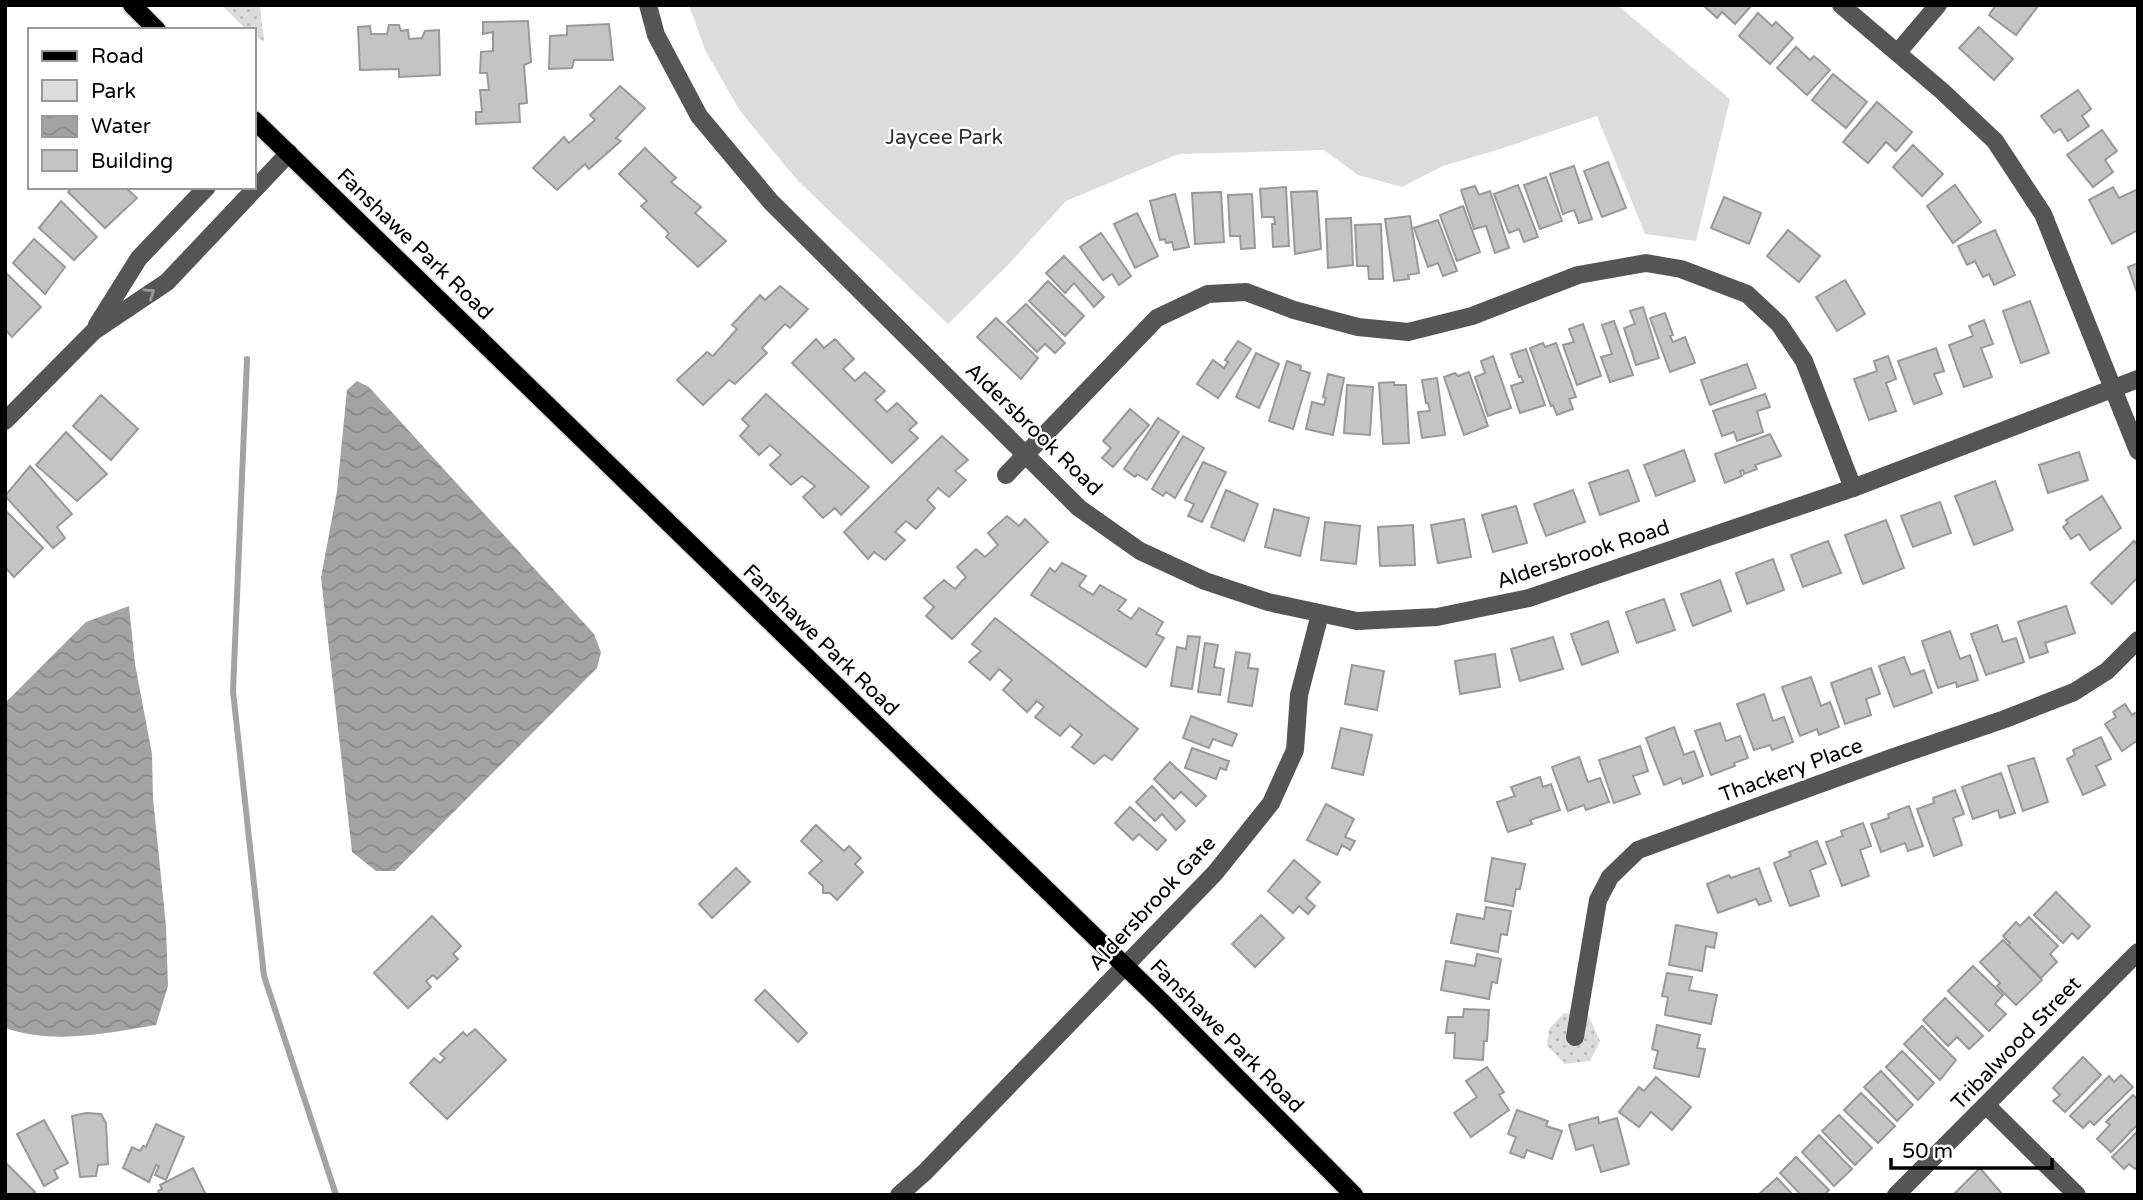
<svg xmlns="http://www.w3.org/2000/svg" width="2143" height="1200" font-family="'Varela Round',sans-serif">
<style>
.grass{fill:url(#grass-dots)}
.park{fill:#dcdcdc}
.water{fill:url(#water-waves)}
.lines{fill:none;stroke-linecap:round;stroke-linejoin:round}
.stream{stroke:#a3a3a3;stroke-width:6}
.building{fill:#c4c4c4;stroke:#999;stroke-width:2}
.major-casing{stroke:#dbdbdb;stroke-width:21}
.minor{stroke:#555;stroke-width:18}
.major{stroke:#000;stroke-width:18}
.oneway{stroke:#999}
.labels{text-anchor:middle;stroke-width:5;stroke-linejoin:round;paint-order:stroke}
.park-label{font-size:21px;fill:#333;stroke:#fff}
.street-label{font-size:21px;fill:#000;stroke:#fff}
</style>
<defs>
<pattern id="grass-dots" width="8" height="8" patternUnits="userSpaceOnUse" patternTransform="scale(1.75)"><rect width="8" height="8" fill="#dcdcdc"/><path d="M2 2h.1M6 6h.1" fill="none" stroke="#bbb" stroke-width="1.8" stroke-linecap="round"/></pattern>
<pattern id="water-waves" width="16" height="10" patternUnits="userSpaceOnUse" patternTransform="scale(1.75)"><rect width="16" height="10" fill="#a3a3a3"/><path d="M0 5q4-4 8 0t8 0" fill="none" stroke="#8b8b8b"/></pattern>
</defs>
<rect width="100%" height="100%" fill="#fff"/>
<g class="grass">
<path d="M221,5H260L264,42L254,35V30H247Z"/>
<path d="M1564,1013L1588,1015L1600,1041L1590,1061L1565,1064L1547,1046L1549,1029Z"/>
</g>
<path class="park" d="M689,5H1617L1730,99L1696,241L1645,234L1597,116L1497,150L1443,166L1402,187L1358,175L1324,150L1178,154L1066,201L1008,265L948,324L798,181L740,111L705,50Z"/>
<g class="water">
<path d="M357,381L369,387L594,634L601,652L597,668L395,871H376L352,852L321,578L337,491L347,390Z"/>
<path d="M129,606L135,664L152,754L153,798L166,926L168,986L156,1025C106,1033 55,1045 5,1028V703L86,622Z"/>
</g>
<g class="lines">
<path class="stream" d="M247,359L233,691L264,976L336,1195"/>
</g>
<g class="building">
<path d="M1703,5H1752L1735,24L1722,12L1717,18Z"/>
<path d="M1996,5H2037L2038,6L2016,35L1989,15Z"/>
<path d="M1758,13L1772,26L1776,22L1793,38L1770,64L1739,36Z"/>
<path d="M528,21L531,62L524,65L527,103L519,104L520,122L476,124V112H482L480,90H489L487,73H480L481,52L493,51V32L483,34V22Z"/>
<path d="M609,24L613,60H574L572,68L549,69L550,36L567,35V26Z"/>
<path d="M389,25H399L401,31L408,30L409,39L422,38L425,31L439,30L440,75L399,77V69L360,70L358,27L370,26L371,34H387Z"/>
<path d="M1979,27L2013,59L1994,80L1959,48Z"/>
<path d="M1796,47L1810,60L1814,56L1830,70L1807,95L1777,68Z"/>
<path d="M1833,74L1867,102L1846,128L1812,100Z"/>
<path d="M620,86L645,108L616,138L621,141L589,169L585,164L557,190L533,168L564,137L569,143L595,120L590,115Z"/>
<path d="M2078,90L2091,109L2082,116L2089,126L2068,141L2060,129L2054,133L2041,116Z"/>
<path d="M1877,102L1912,132L1896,151L1886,142L1868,163L1843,142Z"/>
<path d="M2102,130L2117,151L2105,160L2113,172L2093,187L2067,155Z"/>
<path d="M1913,145L1943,174L1922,196L1893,167Z"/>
<path d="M645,148L676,178L671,182L701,207L695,213L726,241L698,267L666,237L669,233L641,206L647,201L619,174Z"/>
<path d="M1608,162L1626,208L1602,217L1584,171Z"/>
<path d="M1574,166L1592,219L1579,223L1574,210L1563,214L1550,174Z"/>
<path d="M1546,177L1562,221L1540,229L1524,185Z"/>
<path d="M1518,185L1538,237L1524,242L1519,229L1509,233L1494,194Z"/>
<path d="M1955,185L1981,222L1953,243L1927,206Z"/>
<path d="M1475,186L1479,195L1490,191L1509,248L1495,253L1486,226L1474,229L1461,190Z"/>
<path d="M73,187H125L137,198L105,228L68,192Z"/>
<path d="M1286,187L1289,246L1273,247L1272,224H1275L1274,217H1262L1260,189Z"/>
<path d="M2113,187L2119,198L2138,189V230L2112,244L2089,200Z"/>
<path d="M1317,191L1321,249L1295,254L1291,192Z"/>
<path d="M1221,192L1224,242L1195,244L1192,193Z"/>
<path d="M1175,194L1189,247L1174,250L1172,242L1166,243L1165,239L1160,240L1150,201Z"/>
<path d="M1252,194L1255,248L1241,249L1240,236H1230L1228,195Z"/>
<path d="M1724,197L1761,213L1749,244L1711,228Z"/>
<path d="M61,201L97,237L74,260L39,228Z"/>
<path d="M1463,206L1480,252L1457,261L1440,215Z"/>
<path d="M1137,213L1158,256L1135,268L1114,224Z"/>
<path d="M1410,216L1419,273L1408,275L1409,279L1394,281L1385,219Z"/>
<path d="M1351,218L1353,265L1328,268L1326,219Z"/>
<path d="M1438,220L1457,271L1443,276L1438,263L1428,267L1414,228Z"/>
<path d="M1381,224L1383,279H1369L1368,266H1357L1355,225Z"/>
<path d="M1788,230L1820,256L1799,282L1767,256Z"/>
<path d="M1995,230L2015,275L1994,285L1989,274L1983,277L1975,261L1967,265L1958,246Z"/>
<path d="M1101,233L1131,276L1119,285L1112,274L1103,280L1080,247Z"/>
<path d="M34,239L65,267L45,294L13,263Z"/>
<path d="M1064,256L1104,297L1094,307L1074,283L1065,293L1046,273Z"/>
<path d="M2138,263V295L2128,267Z"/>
<path d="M5,272L41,307L12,337L5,329Z"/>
<path d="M1845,280L1865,314L1837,331L1816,297Z"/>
<path d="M1048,281L1084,316L1065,336L1029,301Z"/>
<path d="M780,286L808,309L790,328L785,324L762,348L767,353L735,384L729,380L703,405L677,380L707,352L713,356L737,329L732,325L760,295L765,300Z"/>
<path d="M2030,301L2049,353L2021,363L2003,311Z"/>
<path d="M1026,304L1065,343L1055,353L1045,344L1037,352L1007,322Z"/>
<path d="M1643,307L1659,358L1636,365L1624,328L1635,324L1630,311Z"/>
<path d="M1665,313L1673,335L1670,336L1673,342L1685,337L1695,363L1670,372L1650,318Z"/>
<path d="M996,318L1038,358L1021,379L977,337Z"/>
<path d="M1984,320L1993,344L1981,348L1992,377L1964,387L1949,345L1973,336L1969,326Z"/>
<path d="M1614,321L1633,375L1610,382L1601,357L1612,354L1602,325Z"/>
<path d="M1583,324L1601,376L1577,385L1563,345L1574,342L1569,329Z"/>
<path d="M816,339L824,348L835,339L854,359L843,369L855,381L865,372L885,391L875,400L887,412L897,403L917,423L909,430L918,438L892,463L792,363Z"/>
<path d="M1238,341L1251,349L1218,398L1197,384L1213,360L1224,368L1228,362L1225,360Z"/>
<path d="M1543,343L1545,347L1556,343L1576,397L1569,399L1573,409L1557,415L1553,405L1551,406L1530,348Z"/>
<path d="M1936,348L1944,371L1934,374L1942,394L1914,404L1898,361Z"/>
<path d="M1526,349L1545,405L1520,413L1511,386L1523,382L1521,376L1519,377L1511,354Z"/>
<path d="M1256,353L1279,364L1259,408L1236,397Z"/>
<path d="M1493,356L1511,408L1488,416L1475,377L1485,373L1481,361Z"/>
<path d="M1888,356L1896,379L1886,383L1896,411L1869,420L1854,379L1877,371L1874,361Z"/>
<path d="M1287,361L1301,366L1300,370L1310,373L1293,429L1269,421Z"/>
<path d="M1747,364L1756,388L1710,405L1701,380Z"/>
<path d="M1469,372L1488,426L1464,435L1444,377L1455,373L1458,376Z"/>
<path d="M1328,374L1344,378L1333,435L1306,429L1312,402L1324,405L1326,398L1323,397Z"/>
<path d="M1437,378L1445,435L1422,438L1418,412L1430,411L1428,403H1426L1422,380Z"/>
<path d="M1394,382V385H1406L1409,443L1383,444L1379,383Z"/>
<path d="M1347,385L1373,387L1370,435L1344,433Z"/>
<path d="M766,394L869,487L841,515L835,508L823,518L803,497L815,486L802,476L791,485L770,465L781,455L770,445L759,455L740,436L749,426L742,419Z"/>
<path d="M1765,394L1770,407L1757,411L1763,432L1737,441L1734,432L1722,436L1713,411Z"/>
<path d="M101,395L138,429L111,460L73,426Z"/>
<path d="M1130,409L1149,425L1113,467L1102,458L1111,448L1103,441Z"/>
<path d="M1158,418L1179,432L1147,480L1137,474L1135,477L1124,469Z"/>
<path d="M66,432L107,474L77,501L36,465Z"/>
<path d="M1770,434L1781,456L1755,465L1757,469L1744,474L1743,470L1740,471L1742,476L1725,483L1715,454Z"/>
<path d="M942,436L968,460L955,471L966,480L949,497L938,488L927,500L935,508L916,529L906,521L895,532L905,540L885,560L874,552L868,559L844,532Z"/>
<path d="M1183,436L1204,448L1175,498L1166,492L1163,496L1152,489Z"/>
<path d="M1684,450L1695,481L1656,496L1644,465Z"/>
<path d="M2079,452L2088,480L2048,493L2039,465Z"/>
<path d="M1203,462L1226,472L1202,522L1188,516L1194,504L1185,500Z"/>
<path d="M30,466L72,514L57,527L65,538L53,548L5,496Z"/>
<path d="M1628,470L1639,501L1600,515L1589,483Z"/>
<path d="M1995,481L2013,530L1974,545L1955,496Z"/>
<path d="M1226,490L1258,504L1244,541L1211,527Z"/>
<path d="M1573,490L1585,522L1546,536L1534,504Z"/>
<path d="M2102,496L2121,528L2090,550L2079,534L2071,539L2063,527L2068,523L2066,520Z"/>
<path d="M1940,502L1951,533L1913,547L1901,516Z"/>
<path d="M1516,506L1527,543L1493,552L1482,515Z"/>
<path d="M1274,509L1309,518L1300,556L1265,547Z"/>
<path d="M5,510L43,548L14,577L5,567Z"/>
<path d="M1007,516L1019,526L1025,519L1048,542L952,639L926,616L934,607L924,598L944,580L955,589L966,577L957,567L976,549L985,557L998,545L988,533Z"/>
<path d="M1464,519L1471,557L1438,563L1431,525Z"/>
<path d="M1886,520L1904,568L1863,584L1845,535Z"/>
<path d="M1325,522L1360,526L1356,564L1321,560Z"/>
<path d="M1413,525L1415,565L1380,566L1378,527Z"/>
<path d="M1828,541L1841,573L1803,587L1791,555Z"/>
<path d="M2134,541L2138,545V577L2112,604L2091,583Z"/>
<path d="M1773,559L1784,590L1747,604L1736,573Z"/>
<path d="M1062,563L1086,576L1079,586L1093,595L1100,585L1126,600L1118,610L1131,619L1139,608L1163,622L1156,634L1164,638L1146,667L1031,595L1050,568L1055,572Z"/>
<path d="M1720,580L1731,611L1693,626L1681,594Z"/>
<path d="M1664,599L1675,630L1637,643L1626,612Z"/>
<path d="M2066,606L2075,633L2045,643L2048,652L2030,658L2018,622Z"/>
<path d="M995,618L1138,729L1112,760L1104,755L1094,764L1072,747L1082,735L1070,725L1060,736L1035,717L1044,707L1037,701L1027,712L1003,690L1012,680L999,669L990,680L969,662L981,651L972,644Z"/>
<path d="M1608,621L1618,652L1582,665L1571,634Z"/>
<path d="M1997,625L2003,642L2016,638L2024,662L1986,675L1971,634Z"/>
<path d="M1950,631L1960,659L1970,655L1978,680L1957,687L1956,682L1938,688L1922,641Z"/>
<path d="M1188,636L1200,637L1192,689L1171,686L1177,647L1186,649Z"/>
<path d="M1553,637L1563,669L1520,681L1511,649Z"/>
<path d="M1205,643L1218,645L1214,667L1224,669L1220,695L1198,692Z"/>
<path d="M1236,652L1250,654L1248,668L1258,669L1252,706L1228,702Z"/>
<path d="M1495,654L1500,687L1460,694L1455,661Z"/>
<path d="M1904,657L1911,675L1924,670L1932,693L1894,707L1879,666Z"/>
<path d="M1352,665L1384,671L1377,710L1345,704Z"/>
<path d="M1871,668L1880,694L1866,699L1871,715L1845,724L1831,683Z"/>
<path d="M1811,677L1821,706L1830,702L1839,727L1819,735L1817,729L1800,736L1782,687Z"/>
<path d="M1764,694L1773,721L1784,717L1793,742L1772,750L1770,745L1754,750L1737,704Z"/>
<path d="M2125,704L2132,715L2138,711V740L2122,751L2105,724L2116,717L2113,712Z"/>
<path d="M1191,716L1237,734L1232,746L1213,739L1209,748L1183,738Z"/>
<path d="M1720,723L1726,741L1740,736L1748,758L1734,763L1735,766L1711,775L1695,731Z"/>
<path d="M1674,727L1684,755L1694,751L1703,776L1683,784L1681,778L1664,785L1646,738Z"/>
<path d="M1341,728L1372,735L1363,775L1332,768Z"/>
<path d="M2101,737L2111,759L2096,766L2105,785L2083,795L2067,759L2075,755L2073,750Z"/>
<path d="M1640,746L1648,771L1633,776L1640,794L1614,803L1599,760Z"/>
<path d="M1192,748L1229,761L1226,770L1220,768L1216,779L1185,768Z"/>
<path d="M1579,757L1588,782L1600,778L1609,802L1586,810L1584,805L1568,811L1552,767Z"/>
<path d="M2034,758L2048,802L2023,811L2008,766Z"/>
<path d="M1170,762L1206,796L1196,806L1181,792L1174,799L1154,779Z"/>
<path d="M2001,773L2015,813L2000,818L1998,810L1973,819L1962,787Z"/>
<path d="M1540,777L1543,787L1551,784L1560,810L1530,820L1532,824L1508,832L1497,802L1515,796L1511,787Z"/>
<path d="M1152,786L1185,821L1176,830L1162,814L1155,821L1136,802Z"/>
<path d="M1955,790L1964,814L1953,818L1962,845L1934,856L1917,809L1934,803L1933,798Z"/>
<path d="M1326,804L1354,819L1345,837L1355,841L1350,850L1342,845L1337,855L1307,840Z"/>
<path d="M1909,806L1923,846L1908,851L1905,843L1881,852L1871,824L1889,818L1888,814Z"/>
<path d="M1130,807L1166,840L1157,850L1139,834L1133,840L1115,823Z"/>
<path d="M1863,823L1871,846L1860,850L1869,876L1842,886L1826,842L1843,836L1841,831Z"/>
<path d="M816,825L844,851L849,846L861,858L855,864L863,872L837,900L830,893H823V886L809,873L822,861L801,841Z"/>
<path d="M1817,841L1826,864L1810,870L1819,896L1790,906L1774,863L1791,856L1789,852Z"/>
<path d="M1492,858L1525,864L1520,889H1516L1513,906L1485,901Z"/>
<path d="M1294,860L1320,882L1306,898L1315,906L1308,914L1299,906L1293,913L1268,891Z"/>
<path d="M736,868L750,882L712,918L699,904Z"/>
<path d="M1759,868L1771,901L1759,905L1756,899L1718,913L1707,884L1729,875L1731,878Z"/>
<path d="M2056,892L2090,926L2078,939L2072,933L2063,943L2034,915Z"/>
<path d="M1486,907L1511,911L1507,935L1501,934L1498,952L1451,943L1457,914L1484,919Z"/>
<path d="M1261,915L1284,938L1255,967L1232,944Z"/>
<path d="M432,916L461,946L453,954L458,959L437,979L433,975L426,981L431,987L408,1008L374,973Z"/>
<path d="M2029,917L2058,946L2050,954L2057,962L2041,978L2008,945L2010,943L2003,936L2016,922L2020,926Z"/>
<path d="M1676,925L1717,933L1714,948L1706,946L1702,971L1669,965Z"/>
<path d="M2003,940L2042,980L2016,1005L1997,986L2000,983L1980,962Z"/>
<path d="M1477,954L1501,959L1497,983L1492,982L1489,999L1441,990L1446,961L1475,966Z"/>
<path d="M1973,966L2003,995L1995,1004L2006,1014L1989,1031L1948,991Z"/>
<path d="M1667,973L1692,977L1689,990L1717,995L1711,1024L1665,1015L1668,997L1662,996Z"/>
<path d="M765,990L807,1033L798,1042L755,1000Z"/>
<path d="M1945,998L1983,1036L1969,1049L1957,1037L1948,1046L1923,1020Z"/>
<path d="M1464,1009L1489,1010L1487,1041H1484L1483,1060L1454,1058L1455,1033H1446L1448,1017H1463Z"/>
<path d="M1657,1025L1700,1035L1697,1048L1705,1049L1699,1077L1654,1068L1658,1051L1652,1049Z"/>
<path d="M1922,1026L1956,1060L1940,1080L1904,1044Z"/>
<path d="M475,1029L506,1060L447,1119L410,1083L434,1058L440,1063L445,1058L440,1054L463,1032L467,1036Z"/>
<path d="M1902,1051L1934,1083L1918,1100L1886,1067Z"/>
<path d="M2083,1057L2101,1075L2065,1112L2053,1101L2060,1095L2053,1088Z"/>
<path d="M1487,1067L1504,1092L1499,1095L1509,1110L1471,1137L1454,1113L1477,1097L1466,1081Z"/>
<path d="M1881,1071L1913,1105L1897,1121L1864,1087Z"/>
<path d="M2121,1075L2133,1087L2094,1125L2090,1121L2083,1128L2070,1116L2109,1076L2114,1082Z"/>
<path d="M1656,1077L1691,1107L1672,1130L1651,1112L1639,1127L1619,1112L1639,1087L1644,1091Z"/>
<path d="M1861,1093L1895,1126L1878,1143L1844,1110Z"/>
<path d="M2133,1095L2138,1100V1124L2111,1152L2097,1139L2110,1125L2106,1122Z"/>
<path d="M1517,1110L1548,1121L1546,1126L1562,1131L1552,1159L1527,1150L1524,1158L1510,1153L1516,1137L1508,1134Z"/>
<path d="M86,1113L101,1114L106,1123L108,1164L98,1165L96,1176L80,1177L72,1116Z"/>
<path d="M1839,1115L1872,1148L1855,1165L1822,1131Z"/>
<path d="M1598,1117L1599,1123L1617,1118L1629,1164L1601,1172L1593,1145L1576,1150L1569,1125Z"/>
<path d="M44,1120L68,1163L54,1170L58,1178L44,1186L17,1134Z"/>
<path d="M156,1124L184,1137L166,1180L155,1175L159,1166L156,1165L149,1182L123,1168L132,1147L140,1151L143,1146L146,1147Z"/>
<path d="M2138,1131V1166L2135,1169L2129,1164L2124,1169L2112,1157Z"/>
<path d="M1819,1135L1852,1169L1834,1186L1802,1152Z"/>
<path d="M1796,1157L1829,1190L1824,1195H1801L1780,1173Z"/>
<path d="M5,1162L35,1192L31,1195H5Z"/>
<path d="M193,1168L206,1195H160L158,1191L162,1189L160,1185Z"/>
<path d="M1980,1168L2003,1195H1953Z"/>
<path d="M1777,1178L1793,1195H1760L1759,1194Z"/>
</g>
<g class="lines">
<defs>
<g id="major">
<path d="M132,5L157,30"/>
<path d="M254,120L1161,1001L1354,1195"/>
</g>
</defs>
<use href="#major" class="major-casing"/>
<g class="minor">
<path d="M648,5L656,35L699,116L771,202L1079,508L1140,551L1205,581L1268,602L1357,621L1437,617L1529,598L1853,488L2138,379"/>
<path d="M1841,5L1942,91L1995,141L2043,214L2138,451"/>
<path d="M1898,52L1938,5"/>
<path d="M97,325L139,258L207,187"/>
<path d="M5,421L94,331L167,282L289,153"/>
<path d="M1006,475L1157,318L1208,294L1246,292L1294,310L1358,327L1408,332L1472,316L1578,275L1646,263L1681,269L1747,294L1779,324L1804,361L1853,488"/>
<path d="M1575,1037L1598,900L1610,877L1638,850L1891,758L2005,719L2074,692L2107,671L2138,640"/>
<path d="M1987,1106L2077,1195"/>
<path d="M899,1195L925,1172L1215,873L1271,803L1295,750L1299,695L1320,614"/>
<path d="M1896,1195L2138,952"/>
</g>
<use href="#major" class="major"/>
</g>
<defs><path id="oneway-chevron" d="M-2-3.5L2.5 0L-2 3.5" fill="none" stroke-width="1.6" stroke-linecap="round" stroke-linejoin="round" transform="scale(1.75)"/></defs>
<use class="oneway" href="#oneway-chevron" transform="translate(150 293) rotate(-34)"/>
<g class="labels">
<g class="park-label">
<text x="944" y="144">Jaycee Park</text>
</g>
<g class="street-label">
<text transform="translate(415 244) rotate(44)" y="7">Fanshawe Park Road</text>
<text transform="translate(1034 429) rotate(44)" y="7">Aldersbrook Road</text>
<text transform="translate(1583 554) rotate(-18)" y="7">Aldersbrook Road</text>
<text transform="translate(821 640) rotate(44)" y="7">Fanshawe Park Road</text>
<text transform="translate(1791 770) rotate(-20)" y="7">Thackery Place</text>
<text transform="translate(1152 903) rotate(-47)" y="7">Aldersbrook Gate</text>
<text transform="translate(1227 1036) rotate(45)" y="7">Fanshawe Park Road</text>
<text transform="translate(2016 1043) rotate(-46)" y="7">Tribalwood Street</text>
</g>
</g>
<rect width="2143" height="1200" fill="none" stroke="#000000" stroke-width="14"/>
<rect x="28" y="28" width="228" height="161" fill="#ffffff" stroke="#999999" stroke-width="2"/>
<rect x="42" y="51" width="35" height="10" fill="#000000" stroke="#999999" stroke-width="2"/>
<text x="91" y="63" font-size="21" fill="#000000">Road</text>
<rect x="42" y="80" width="35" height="21" fill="#dcdcdc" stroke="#999999" stroke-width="2"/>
<text x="91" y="98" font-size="21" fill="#000000">Park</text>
<rect x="42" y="116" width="35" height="21" fill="url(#water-waves)" stroke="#999999" stroke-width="2"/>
<text x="91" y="133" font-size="21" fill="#000000">Water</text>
<rect x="42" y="150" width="35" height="21" fill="#c4c4c4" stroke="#999999" stroke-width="2"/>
<text x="91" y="168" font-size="21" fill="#000000">Building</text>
<path d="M1891 1158v10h161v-10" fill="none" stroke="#000000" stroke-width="3.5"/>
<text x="1902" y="1158" font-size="21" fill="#000000" stroke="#ffffff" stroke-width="5" paint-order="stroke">50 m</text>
</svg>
